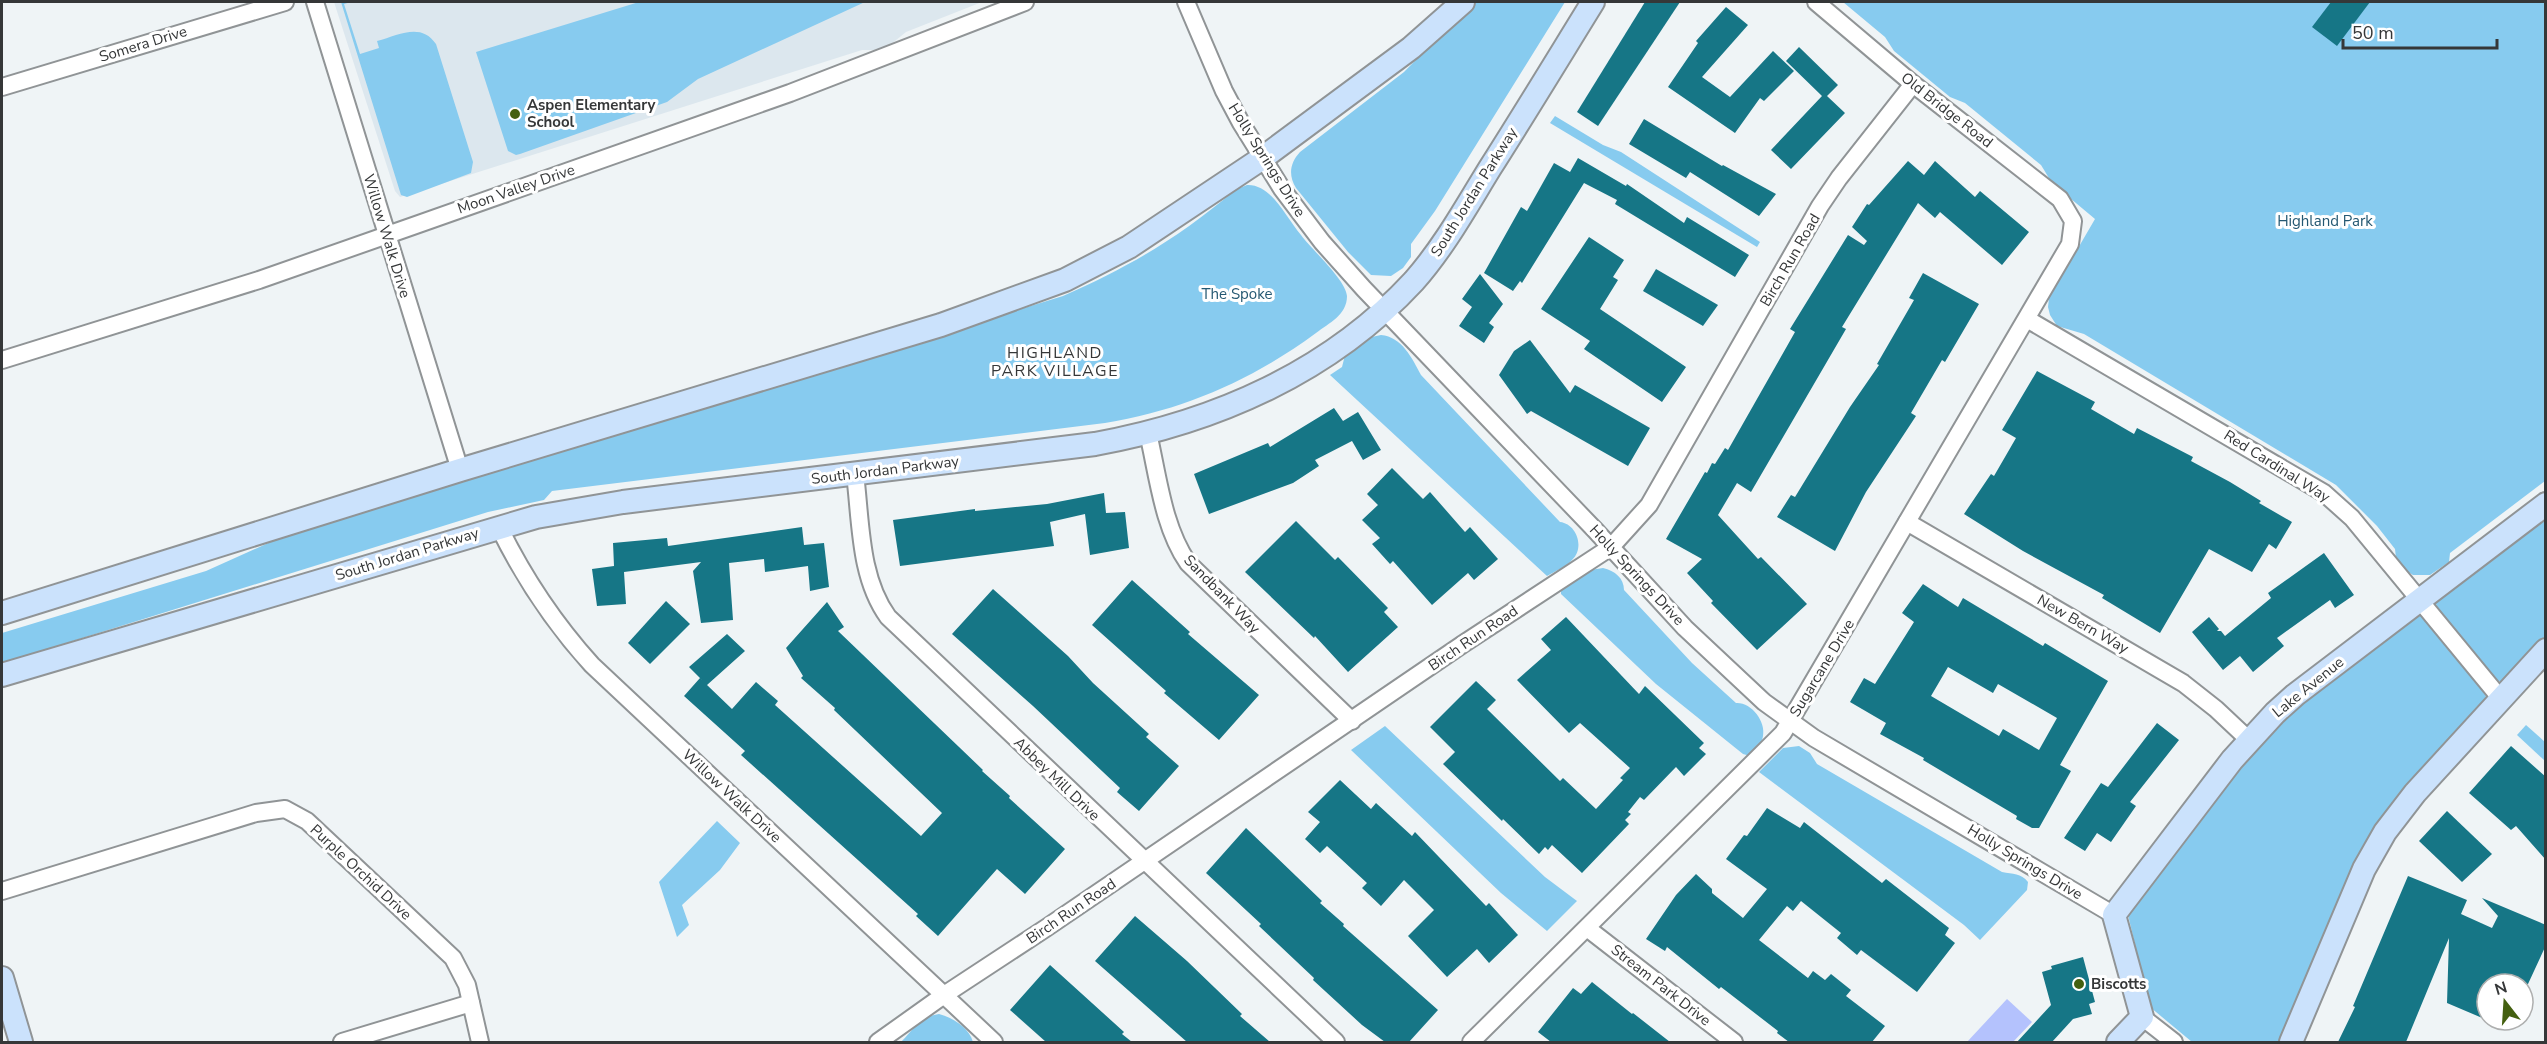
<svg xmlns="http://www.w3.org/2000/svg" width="2547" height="1044" font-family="'Nunito Sans',sans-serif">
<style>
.built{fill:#dce7ee}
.green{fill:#87cbef}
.water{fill:#b4c2fd}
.building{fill:#167686;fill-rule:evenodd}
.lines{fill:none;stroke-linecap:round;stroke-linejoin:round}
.street-casing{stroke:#909496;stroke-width:20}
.secondary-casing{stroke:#909496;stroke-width:26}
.street{stroke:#fff;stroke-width:16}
.secondary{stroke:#cbe2fc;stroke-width:22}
.poi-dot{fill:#446010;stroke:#fff;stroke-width:2}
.labels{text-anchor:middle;stroke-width:6;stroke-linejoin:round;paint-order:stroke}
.street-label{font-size:15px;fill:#353738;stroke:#fff}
.poi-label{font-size:15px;font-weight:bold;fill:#353738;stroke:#fff;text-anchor:start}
.park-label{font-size:15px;fill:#245872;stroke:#fff}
.neighbourhood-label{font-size:16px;letter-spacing:1.5px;fill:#353738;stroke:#fff}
</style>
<rect width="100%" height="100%" fill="#eff4f6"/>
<path class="built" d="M334,2H982L906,32L890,45L875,50H862L400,197L395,191Z"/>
<g class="green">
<path d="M341,2H351L344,4L360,54L379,48L377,41C399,35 421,22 436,44L473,162L471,173L407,197L401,195Z"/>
<path d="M639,2H865L698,79L667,102L520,154L516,155L508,151L476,52Z"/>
<path d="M1477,2H1565L1435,211L1411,244V257L1403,268L1391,276L1371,275L1348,252L1296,188C1288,175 1290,163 1300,152L1404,72L1461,14Z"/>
<path d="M1843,2H2545V481L2450,553L2449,562L2430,575H2413L2405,570L2396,558L2395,549L2377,526L2336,485L2084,334L2057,326L2050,315L2048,307L2049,298L2095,219L2052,183L2041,165L1965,103L1950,97L1894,51L1885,37Z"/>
<path d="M1555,116L1603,145L1621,152L1760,242L1757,247L1550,123Z"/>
<path d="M1247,185C1272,184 1286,218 1301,235C1312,250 1346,280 1347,296C1347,315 1329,323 1316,333C1252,380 1184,410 1105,423L552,491L544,500L488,512L2,663V633L206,571L286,535L1063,296C1129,267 1180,237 1235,190Z"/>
<path d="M1381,335C1402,337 1412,358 1421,375L1560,522C1577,524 1585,548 1572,560C1566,567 1555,571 1547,576L1330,375L1342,367L1345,355L1367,338Z"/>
<path d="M2545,514V639L2508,680L2503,682L2498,681L2437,607L2435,601Z"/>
<path d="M1603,568C1615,571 1624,578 1624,590L1692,663L1736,703C1751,702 1766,721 1763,736C1762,744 1755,750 1750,756L1743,754L1656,684L1561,594V589L1590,570Z"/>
<path d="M2416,615L2421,616L2485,694L2487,700L2395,803L2282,1042H2192L2150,1007L2128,915L2236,769L2287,714Z"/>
<path d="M2526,725L2545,742V761L2517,735Z"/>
<path d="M1385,726L1545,877L1577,901L1547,931L1501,893L1351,750Z"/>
<path d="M1799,746L1810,753L1817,764L2002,872C2013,874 2021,873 2028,882L2027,890L1980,940L1964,925L1759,772L1783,748Z"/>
<path d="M717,821L740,843L720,870L682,905L689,925L677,937L659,882Z"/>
<path d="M939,1014C954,1018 969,1028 973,1042H901C914,1029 919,1017 939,1014Z"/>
</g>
<path class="water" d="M2007,999L2032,1022L2013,1042H1967Z"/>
<g class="building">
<path d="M1645,2H1680L1598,126L1577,112Z"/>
<path d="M2331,2H2370L2337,46L2312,27Z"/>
<path d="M1726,7L1748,25L1702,77L1730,97L1773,51L1794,71L1764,101L1760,98L1735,133L1668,87L1698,43L1696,41Z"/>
<path d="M1799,47L1838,85L1827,96L1845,113L1791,169L1771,150L1822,96L1786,61Z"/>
<path d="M1644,119L1722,166L1723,165L1776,194L1759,216L1690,172L1686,178L1629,144Z"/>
<path d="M1578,158L1626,186L1627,184L1684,223L1687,217L1749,255L1735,277L1615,204L1617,200L1584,183L1522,283L1520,281L1513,291L1484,273L1521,207L1527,211L1554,163L1570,172Z"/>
<path d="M1908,161L1924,175L1935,161L1975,197L1980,191L2029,232L2002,265L1940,212L1935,218L1918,203L1842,327L1846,329L1751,492L1737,483L1718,515L1758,559L1761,557L1807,604L1757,650L1711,603L1713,601L1687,573L1702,559L1666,539L1705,472L1707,473L1712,463L1715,464L1725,448L1728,450L1795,332L1790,329L1848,235L1864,245L1867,241L1852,227L1867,204L1869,205Z"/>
<path d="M1589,237L1624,260L1613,277L1618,280L1600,309L1686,367L1662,402L1584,349L1590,341L1541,309Z"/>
<path d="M1656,269L1718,305L1703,326L1643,291Z"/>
<path d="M1923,273L1979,304L1945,362L1942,360L1911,413L1916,416L1866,492L1835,551L1777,517L1791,495L1795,497L1850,407L1879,365L1877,364L1914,300L1909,298Z"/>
<path d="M1480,274L1503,304L1489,323L1494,327L1484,343L1459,326L1472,307L1462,299Z"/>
<path d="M1530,340L1570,393L1575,385L1650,428L1628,466L1531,411L1527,414L1499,375L1514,351Z"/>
<path d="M2037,371L2095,402L2091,409L2134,434L2137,428L2193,457L2191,461L2230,482L2261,501L2259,503L2292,522L2276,549L2269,544L2252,572L2209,549L2160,633L2102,598L2104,595L2023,551L1964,514L1991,474L1994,476L2016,438L2002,430Z"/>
<path d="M1334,408L1343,421L1358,412L1381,450L1363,460L1352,441L1315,460L1319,466L1293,483L1209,514L1194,474L1268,443L1270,447Z"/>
<path d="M1392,468L1423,499L1430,492L1465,532L1470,527L1498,559L1474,580L1468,573L1432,605L1393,561L1390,564L1372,544L1380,538L1362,520L1378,505L1367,494Z"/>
<path d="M1104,493L1106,513L1125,512L1129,548L1090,555L1085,514L1050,522L1054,546L900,566L893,520L975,509V511L1047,504Z"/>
<path d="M1296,521L1335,560L1338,557L1388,608L1384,612L1398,627L1348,672L1315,636L1314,638L1245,572Z"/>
<path d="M802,527L804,545L824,543L829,587L810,591L808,566L765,572L764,559L729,563L733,620L701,623L693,571L701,562L624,572L626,604L597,606L592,569L614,566L613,543L667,538L668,546Z"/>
<path d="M2324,553L2354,595L2335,608L2330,600L2277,638L2284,646L2253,672L2240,656L2223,670L2192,632L2209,617L2219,629L2217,631H2221L2225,636L2271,598L2268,593Z"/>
<path d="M1132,580L1190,632L1188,634L1259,695L1219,740L1164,693L1166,691L1092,625Z"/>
<path d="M1923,584L1958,607L1963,598L2043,646L2045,643L2108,681L2060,765L2071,771L2039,828H2032L2016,819L2017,816L1923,760L1924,758L1880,734L1886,723L1850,702L1864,678L1875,684L1914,622L1902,613ZM1948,667L1993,693L1998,684L2057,718L2039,750L2003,729L1999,736L1931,696Z"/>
<path d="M993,589L1068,656L1093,683L1149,734L1146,737L1179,766L1139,811L1117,792L1120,788L1033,706L952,634Z"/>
<path d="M666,601L690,624L650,664L628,643Z"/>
<path d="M827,602L844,627L838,631L983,770L982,771L1010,796L1009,798L1065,849L1025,894L997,869L938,936L916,916L918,914L741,755L745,751L684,696L700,678L702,680L689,667L727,634L745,651L707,685L732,709L756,682L778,701L775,705L921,836L942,813L834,710L835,708L801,678L803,676L786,648Z"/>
<path d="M1566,617L1639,694L1645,686L1704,743L1699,748L1706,754L1684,776L1676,767L1644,800L1640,797L1628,812L1631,814L1625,820L1629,824L1582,873L1552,845L1548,850L1545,847L1539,854L1503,819L1502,821L1443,764L1455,752L1430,727L1476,681L1496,700L1487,709L1560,781L1563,778L1596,809L1623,780L1620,778L1630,768L1580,723L1569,733L1517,680L1551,650L1541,639Z"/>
<path d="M2157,723L2179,740L2130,802L2136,806L2111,842L2097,833L2085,851L2064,838L2101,783L2108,787Z"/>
<path d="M2511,746L2546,777V860L2516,826L2511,830L2469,793Z"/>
<path d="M1340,780L1371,809L1376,803L1412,836L1415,832L1486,906L1489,903L1518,935L1489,963L1477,949L1447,977L1408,936L1434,910L1404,880L1381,906L1362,888L1367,883L1327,846L1320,853L1305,839L1320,822L1308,812Z"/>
<path d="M1767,808L1800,828L1804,822L1882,883L1886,879L1949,928L1945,935L1955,943L1917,992L1861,950L1857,955L1837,938L1841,933L1801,901L1793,911L1787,906L1759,940L1808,978L1813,971L1825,980L1831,974L1851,990L1846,996L1885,1026L1872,1042H1789L1777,1033L1778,1031L1721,987L1719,989L1667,947L1665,951L1646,939L1676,895L1696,874L1712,889V893L1743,918L1767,889L1726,859L1744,835L1747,836Z"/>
<path d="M2447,811L2492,854L2462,882L2419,841Z"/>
<path d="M1246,828L1322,901L1320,903L1344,924L1343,926L1438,1010L1409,1042H1385L1362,1025L1313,980L1314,978L1259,926L1261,924L1206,873Z"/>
<path d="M2408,876L2467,900L2461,914L2492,928L2498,916L2482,898L2546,925V945L2528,984H2487V1020L2447,1003L2449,938L2406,1042H2338L2355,1007L2353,1006Z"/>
<path d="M1135,916L1187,961L1242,1014L1240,1016L1270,1042H1187L1095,961Z"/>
<path d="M2083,957L2095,1002L2089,1004L2092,1014L2073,1019L2052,1042H2017L2051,1005L2042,972L2052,969L2051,966Z"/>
<path d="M1050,965L1124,1032L1122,1034L1132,1042H1046L1010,1010Z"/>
<path d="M1592,982L1632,1014L1633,1013L1670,1042H1551L1538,1032L1573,988L1581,994Z"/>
</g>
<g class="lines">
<defs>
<g id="street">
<path d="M315,2L460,470"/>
<path d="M1186,2L1224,91L1241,123L1282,189L1322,242L1364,289L1595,530L1685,628L1764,702L1814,738L2114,915"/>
<path d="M2,87L285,2"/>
<path d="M2027,319L2324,493L2352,518L2501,699"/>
<path d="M2,360L259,280L413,226L790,93L1025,2"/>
<path d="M1148,433C1158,476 1163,527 1188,563L1352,721"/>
<path d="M855,474C861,521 859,577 888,617L1336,1042"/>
<path d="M1907,522L2183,683L2216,709L2249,740"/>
<path d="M499,527C524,578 554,623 592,665L994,1042"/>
<path d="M2,891L256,813L285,809L307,821L453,958L467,985L480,1042"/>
<path d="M1587,928L1734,1042"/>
<path d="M2142,1017L2174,1042"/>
<path d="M342,1042L471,1003"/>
<path d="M878,1042L944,995L1046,928L1463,644L1611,547L1649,505L1820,206L1839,178L1913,84"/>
<path d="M1471,1042L1783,733L2070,244L2073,221L2060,199L1913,84L1816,2"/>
</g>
<g id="secondary">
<path d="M2,613L460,470L941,325L1065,280L1129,247L1264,157L1411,48L1463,2"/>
<path d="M2,675L536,517L623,502L1095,444C1216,422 1330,372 1414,281C1444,247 1466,207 1490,168C1525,113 1559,57 1593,2"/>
<path d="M2,978L21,1042"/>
<path d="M2118,1042L2142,1017L2114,915L2232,760L2275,713L2295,695L2546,504"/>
<path d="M2291,1042L2364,869L2385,832L2415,793L2546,650"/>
</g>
</defs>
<use href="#street" class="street-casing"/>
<use href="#secondary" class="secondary-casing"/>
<use href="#street" class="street"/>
<use href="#secondary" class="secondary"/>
</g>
<g class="poi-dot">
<circle cx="515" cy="114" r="6"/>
<circle cx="2079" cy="984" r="6"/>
</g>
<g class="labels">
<g class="street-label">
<text transform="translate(143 44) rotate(-17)" y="5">Somera Drive</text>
<text transform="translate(1947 110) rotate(38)" y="5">Old Bridge Road</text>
<text transform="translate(1267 160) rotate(58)" y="5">Holly Springs Drive</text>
<text transform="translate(516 189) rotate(-19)" y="5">Moon Valley Drive</text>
<text transform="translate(1474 192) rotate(-58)" y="5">South Jordan Parkway</text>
<text transform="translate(387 236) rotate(73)" y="5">Willow Walk Drive</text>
<text transform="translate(1790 260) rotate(-60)" y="5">Birch Run Road</text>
<text transform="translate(2277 466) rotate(32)" y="5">Red Cardinal Way</text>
<text transform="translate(885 470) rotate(-7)" y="5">South Jordan Parkway</text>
<text transform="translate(407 554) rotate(-17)" y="5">South Jordan Parkway</text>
<text transform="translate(1637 575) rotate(47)" y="5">Holly Springs Drive</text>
<text transform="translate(1222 594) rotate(46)" y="5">Sandbank Way</text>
<text transform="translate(2083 624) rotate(30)" y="5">New Bern Way</text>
<text transform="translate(1473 638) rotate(-34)" y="5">Birch Run Road</text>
<text transform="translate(1822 668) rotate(-59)" y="5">Sugarcane Drive</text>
<text transform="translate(2308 687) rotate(-39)" y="5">Lake Avenue</text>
<text transform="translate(1057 779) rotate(44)" y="5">Abbey Mill Drive</text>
<text transform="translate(732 796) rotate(43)" y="5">Willow Walk Drive</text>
<text transform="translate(2025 862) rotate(31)" y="5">Holly Springs Drive</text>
<text transform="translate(361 872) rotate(43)" y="5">Purple Orchid Drive</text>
<text transform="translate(1071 911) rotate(-34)" y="5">Birch Run Road</text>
<text transform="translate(1661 985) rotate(38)" y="5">Stream Park Drive</text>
</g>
<g class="poi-label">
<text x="527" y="110">Aspen Elementary<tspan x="527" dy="17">School</tspan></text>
<text x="2091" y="989">Biscotts</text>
</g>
<g class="park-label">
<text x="2325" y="226">Highland Park</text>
<text x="1237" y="299">The Spoke</text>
</g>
<g class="neighbourhood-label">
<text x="1055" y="358">HIGHLAND<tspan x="1055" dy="18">PARK VILLAGE</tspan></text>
</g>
</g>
<rect width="2547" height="1044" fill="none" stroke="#353738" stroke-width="6"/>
<g transform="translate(2505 1002) rotate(343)"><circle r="28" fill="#ffffff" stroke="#aeafaf" stroke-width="1.5"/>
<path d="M0-4.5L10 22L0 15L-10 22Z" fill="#446010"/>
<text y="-9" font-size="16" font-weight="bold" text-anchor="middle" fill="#353738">N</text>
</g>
<path d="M2343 39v9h154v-9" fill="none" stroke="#353738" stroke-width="3"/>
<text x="2352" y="39" font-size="18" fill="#353738" stroke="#ffffff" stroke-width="4.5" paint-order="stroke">50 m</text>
</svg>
